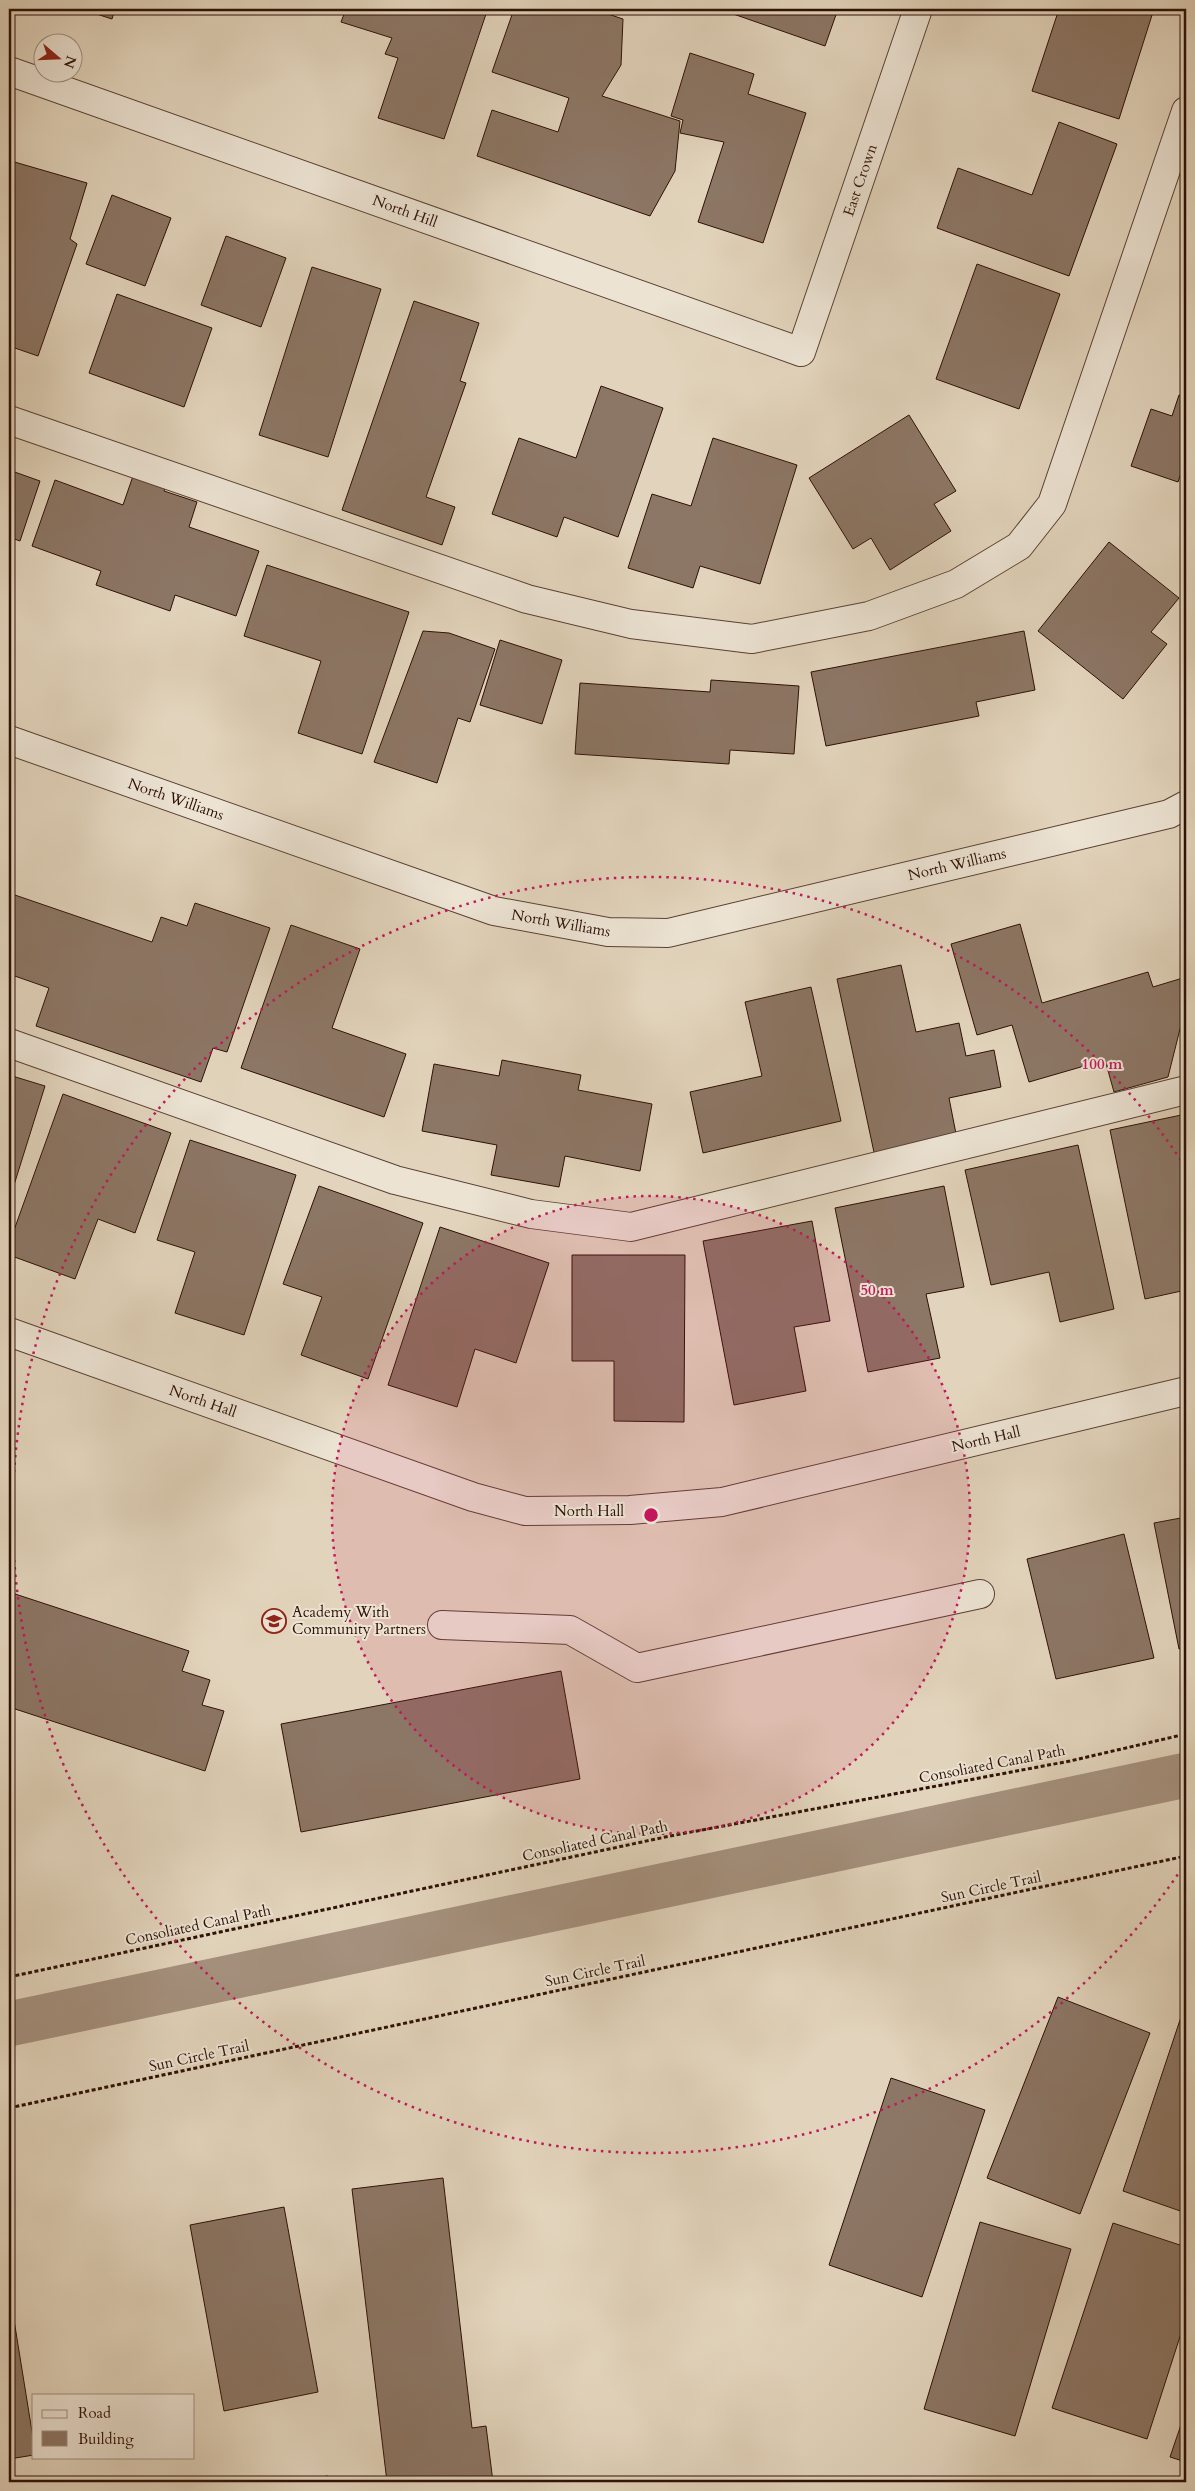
<svg xmlns="http://www.w3.org/2000/svg" width="1195" height="2491" font-family="Cardo,serif">
<style>
.lines{fill:none;stroke-linecap:round;stroke-linejoin:round}
.canal{stroke:#a5917e;stroke-width:45}
.building{fill:#8c7665;stroke:#2e1006}
.minor-casing{stroke:#5b4134;stroke-width:30}
.path{stroke:#2e1006;stroke-width:3;stroke-dasharray:4 2.5;stroke-linecap:butt}
.minor{stroke:#ece3d3;stroke-width:28}
.ring{fill:none;stroke:#c2185b;stroke-width:2.5;stroke-dasharray:2.5 5}
.labels{text-anchor:middle;stroke-width:4;stroke-linejoin:round;paint-order:stroke}
.street-label{font-size:15px;fill:#2e1006;stroke:#ece3d3}
.poi-label{font-size:15px;fill:#2e1006;stroke:#ece3d3;text-anchor:start}
.centre{fill:#c2185b;stroke:#ece3d3;stroke-width:2.5}
.ring-label{font-size:15px;text-anchor:middle;font-weight:bold;fill:#c2185b;stroke:#ece3d3;stroke-width:4;stroke-linejoin:round;paint-order:stroke}
</style>
<rect width="100%" height="100%" fill="#e2d4bc"/>
<filter id="stains"><feTurbulence type="fractalNoise" baseFrequency=".004" numOctaves="4"/><feColorMatrix values="0 0 0 0 .2 0 0 0 0 .09 0 0 0 0 .02 0 0 0 .5 -.17"/></filter>
<radialGradient id="worn" r=".72"><stop offset=".6" stop-color="#630" stop-opacity="0"/><stop offset="1" stop-color="#630" stop-opacity=".3"/></radialGradient>
<g class="lines">
<path class="canal" d="M9,2024L1186,1775"/>
</g>
<g class="building">
<path d="M81,9H115L112,19Z"/>
<path d="M346,9H482L487,11L444,139L378,118L398,58L385,54L392,38L341,22Z"/>
<path d="M514,9H593L623,19L621,65L602,96L680,121L675,171L650,216L477,156L492,110L558,132L569,98L492,72Z"/>
<path d="M719,9H838L825,46Z"/>
<path d="M1059,9H1142L1153,12L1119,119L1032,91Z"/>
<path d="M690,53L754,74L748,94L806,113L763,243L698,222L724,142L680,133L683,120L671,116Z"/>
<path d="M1059,122L1117,144L1069,276L937,228L958,168L1032,195Z"/>
<path d="M11,161L87,183L70,239L77,244L38,356L9,346V169Z"/>
<path d="M112,195L171,218L145,286L86,264Z"/>
<path d="M226,236L286,258L261,327L201,305Z"/>
<path d="M977,264L1060,294L1019,409L936,379Z"/>
<path d="M312,267L381,289L328,457L259,435Z"/>
<path d="M117,294L212,328L184,407L89,373Z"/>
<path d="M414,301L479,323L460,381L466,383L426,497L455,507L442,545L342,510Z"/>
<path d="M601,386L663,408L618,537L564,517L557,537L492,514L519,438L576,458Z"/>
<path d="M1179,395L1186,397V459L1178,482L1131,466L1151,409L1172,416Z"/>
<path d="M909,415L956,491L934,504L951,531L890,570L871,538L853,549L809,478Z"/>
<path d="M713,438L797,465L760,584L700,566L693,588L628,568L652,494L691,506Z"/>
<path d="M9,470L40,481L20,541L9,537Z"/>
<path d="M133,476L165,488L164,491L197,502L189,527L259,551L236,616L175,595L170,611L96,585L101,571L32,546L55,480L123,505Z"/>
<path d="M1109,542L1179,598L1151,632L1167,644L1123,699L1038,631Z"/>
<path d="M267,565L409,612L362,754L298,733L321,661L244,636Z"/>
<path d="M423,631L449,633L495,649L470,722L458,718L437,783L374,762Z"/>
<path d="M1024,631L1035,690L976,702L979,716L826,746L811,672Z"/>
<path d="M500,640L562,660L542,724L480,705Z"/>
<path d="M711,680L799,686L794,754L730,750L729,764L575,754L580,683L710,692Z"/>
<path d="M9,893L152,942L161,917L187,926L195,903L270,928L227,1052L213,1048L201,1082L36,1026L49,988L9,974Z"/>
<path d="M1020,924L1042,1003L1148,972L1153,987L1186,977V1020L1182,1021L1168,1077L1114,1092L1105,1060L1029,1082L1012,1025L977,1035L951,944Z"/>
<path d="M291,925L360,949L332,1028L406,1054L384,1117L241,1068Z"/>
<path d="M901,965L916,1032L959,1023L966,1056L994,1050L1001,1087L949,1098L957,1139L875,1157L837,979Z"/>
<path d="M811,987L841,1121L703,1153L690,1092L762,1076L745,1002Z"/>
<path d="M502,1060L581,1075L578,1090L652,1104L640,1171L565,1156L559,1187L491,1175L497,1145L422,1131L434,1064L499,1076Z"/>
<path d="M9,1075L45,1086L9,1201Z"/>
<path d="M63,1094L171,1133L135,1233L98,1219L75,1279L9,1255V1244Z"/>
<path d="M1186,1114V1290L1145,1299L1110,1130Z"/>
<path d="M190,1140L296,1175L244,1335L175,1313L195,1252L157,1240Z"/>
<path d="M1078,1145L1114,1309L1060,1322L1049,1272L991,1285L965,1170Z"/>
<path d="M319,1186L423,1223L368,1379L301,1355L322,1297L283,1284Z"/>
<path d="M944,1186L964,1287L926,1294L940,1358L868,1372L835,1208Z"/>
<path d="M812,1221L830,1321L794,1327L806,1391L734,1405L703,1241Z"/>
<path d="M440,1227L549,1263L516,1363L475,1349L457,1407L388,1385Z"/>
<path d="M572,1255H685L684,1422L614,1421V1361H572Z"/>
<path d="M1186,1517V1647L1179,1649L1154,1523Z"/>
<path d="M1124,1534L1154,1658L1056,1679L1027,1559Z"/>
<path d="M9,1592L189,1651L182,1671L210,1680L202,1705L224,1711L205,1771L9,1707Z"/>
<path d="M561,1671L580,1779L301,1832L281,1724Z"/>
<path d="M1058,1997L1150,2033L1080,2214L987,2178Z"/>
<path d="M1185,2005H1186V2213L1123,2191Z"/>
<path d="M891,2078L985,2110L922,2297L829,2265Z"/>
<path d="M443,2178L472,2428L486,2426L493,2482H387L352,2189Z"/>
<path d="M284,2207L318,2392L224,2411L190,2225Z"/>
<path d="M980,2222L1071,2249L1015,2436L924,2409Z"/>
<path d="M1113,2223L1186,2247V2318L1147,2439L1052,2408Z"/>
<path d="M9,2289L34,2444V2455L9,2459Z"/>
<path d="M1186,2410V2462L1170,2457Z"/>
<path d="M328,2476L329,2482H283Z"/>
</g>
<g class="lines">
<defs>
<g id="minor">
<path d="M9,71L801,352L918,9"/>
<path d="M9,420L527,599L631,624L752,639L869,616L956,584L1019,546L1052,504L1186,111"/>
<path d="M9,740L494,911L608,932L668,933L1169,814L1186,805"/>
<path d="M9,1043L395,1180L531,1214L631,1227L1186,1090"/>
<path d="M9,1332L473,1497L525,1511L630,1510L722,1502L1186,1391"/>
<path d="M442,1625L570,1630L637,1668L980,1594"/>
</g>
</defs>
<use href="#minor" class="minor-casing"/>
<g class="path">
<path d="M9,1977L670,1836L1070,1761L1186,1734"/>
<path d="M9,2108L1186,1856"/>
</g>
<use href="#minor" class="minor"/>
</g>
<circle cx="651" cy="1515" r="319" fill="#c2185b" fill-opacity=".12"/>
<g class="ring">
<circle cx="651" cy="1515" r="319"/>
<path d="M1186 1862A638 638 0 1 1 1186 1168"/>
</g>
<defs>
<symbol id="school-ring" viewBox="-11 -11 22 22"><circle r="9.5" fill="#ece3d3" stroke="#8f2418" stroke-width="1.5"/><path d="M0-5L7-2L0 1L-7-2ZM-4 1L0 2.5L4 1V4Q0 6-4 4Z" fill="#8f2418"/></symbol>
</defs>
<g fill-rule="evenodd">
<use href="#school-ring" x="260" y="1607" width="28" height="28"/>
</g>
<g class="labels">
<g class="street-label">
<text transform="translate(860 180) rotate(-71)" y="5">East Crown</text>
<text transform="translate(405 211) rotate(20)" y="5">North Hill</text>
<text transform="translate(176 799) rotate(19)" y="5">North Williams</text>
<text transform="translate(957 864) rotate(-13)" y="5">North Williams</text>
<text transform="translate(561 923) rotate(10)" y="5">North Williams</text>
<text transform="translate(203 1401) rotate(19)" y="5">North Hall</text>
<text transform="translate(986 1439) rotate(-13)" y="5">North Hall</text>
<text x="589" y="1516">North Hall</text>
<text transform="translate(992 1764) rotate(-11)" y="5">Consoliated Canal Path</text>
<text transform="translate(595 1841) rotate(-12)" y="5">Consoliated Canal Path</text>
<text transform="translate(991 1887) rotate(-12)" y="5">Sun Circle Trail</text>
<text transform="translate(198 1925) rotate(-12)" y="5">Consoliated Canal Path</text>
<text transform="translate(595 1971) rotate(-12)" y="5">Sun Circle Trail</text>
<text transform="translate(199 2056) rotate(-12)" y="5">Sun Circle Trail</text>
</g>
<g class="poi-label">
<text x="292" y="1617">Academy With<tspan x="292" dy="17">Community Partners</tspan></text>
</g>
</g>
<circle cx="651" cy="1515" r="8" class="centre"/>
<g class="ring-label">
<text x="1102" y="1069">100 m</text>
<text x="877" y="1295">50 m</text>
</g>
<rect width="1195" height="2491" fill="none" stroke="#e2d4bc" stroke-width="30"/>
<rect x="10" y="10" width="1175" height="2471" fill="none" stroke="#2e1006" stroke-width="2.5"/>
<rect x="15" y="15" width="1165" height="2461" fill="none" stroke="#2e1006"/>
<rect x="32" y="2394" width="162" height="65" fill="#ece3d3" stroke="#a08f81"/>
<rect x="42" y="2410" width="25" height="8" fill="#ece3d3" stroke="#a08f81"/>
<text x="78" y="2418" font-size="15" fill="#2e1006">Road</text>
<rect x="42" y="2431" width="25" height="15" fill="#8c7665" stroke="#a08f81"/>
<text x="78" y="2444" font-size="15" fill="#2e1006">Building</text>
<g transform="translate(58 58) rotate(109)"><circle r="24" fill="#ece3d3" stroke="#a08f81"/>
<path d="M0-4L9 19L0 12L-9 19Z" fill="#8f2418"/>
<text y="-8" font-size="14" font-weight="bold" text-anchor="middle" fill="#2e1006">N</text>
</g>
<rect width="100%" height="100%" filter="url(#stains)"/>
<rect width="100%" height="100%" fill="url(#worn)"/>
</svg>
